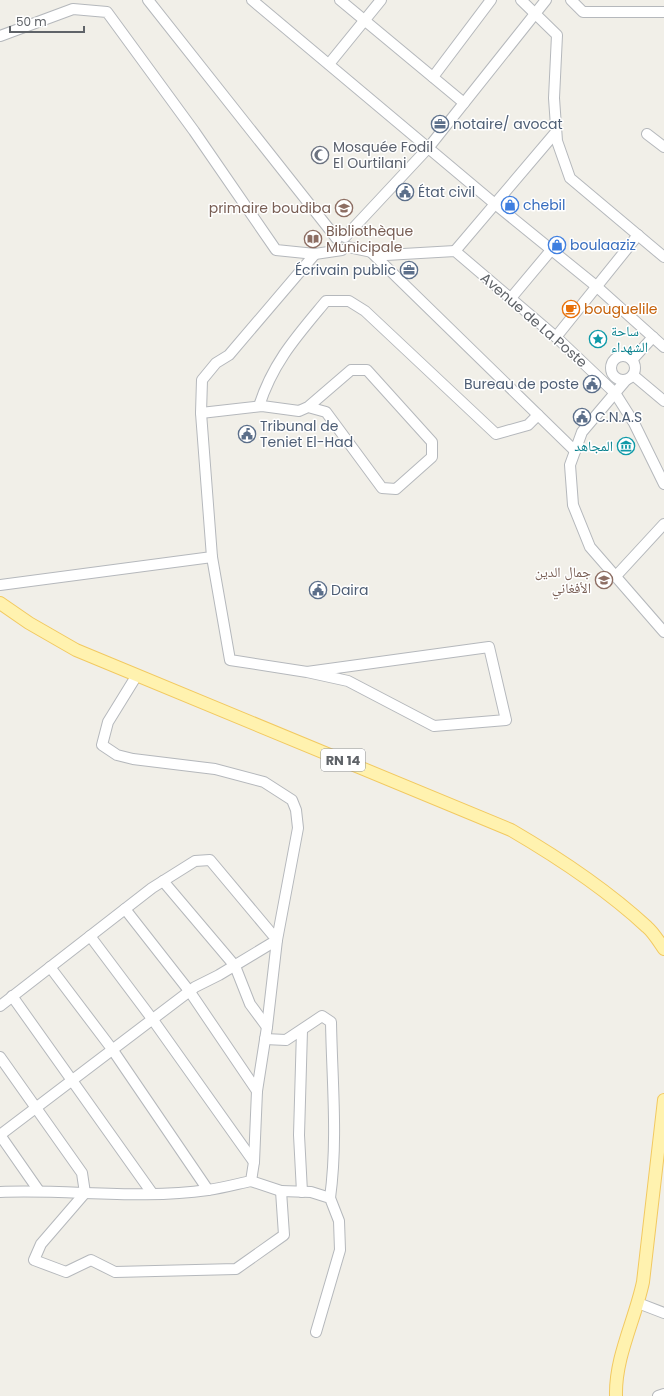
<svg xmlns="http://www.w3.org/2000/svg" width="664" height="1396" font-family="Poppins,'Noto Naskh Arabic',sans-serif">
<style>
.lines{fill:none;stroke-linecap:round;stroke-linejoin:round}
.minor-casing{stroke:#b5b8bc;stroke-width:12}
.major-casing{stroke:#f2c960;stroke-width:14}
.minor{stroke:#fff;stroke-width:10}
.major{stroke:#fff2af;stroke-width:12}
.labels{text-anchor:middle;stroke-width:3;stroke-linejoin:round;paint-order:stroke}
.shield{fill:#fff;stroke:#8f9295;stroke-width:1}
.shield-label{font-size:13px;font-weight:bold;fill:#5f6368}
.service-label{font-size:14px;fill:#4e5e75;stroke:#fff;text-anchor:start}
.worship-label{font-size:14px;fill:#5b616d;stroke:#fff;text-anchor:start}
.shop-label{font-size:14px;fill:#366cbe;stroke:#fff;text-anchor:start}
.education-label{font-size:14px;fill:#785e54;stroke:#fff;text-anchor:end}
.food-label{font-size:14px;fill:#c56008;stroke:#fff;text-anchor:start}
.street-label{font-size:14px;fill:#5f6368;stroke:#fff}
.culture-label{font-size:14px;fill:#0d838f;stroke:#fff;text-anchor:start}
</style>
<rect width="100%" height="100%" fill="#f1efe8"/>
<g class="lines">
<defs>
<g id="minor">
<path d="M148,0L337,239"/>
<path d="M252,0L495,204L596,286L664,347"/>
<path d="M340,0L464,103"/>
<path d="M521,0L557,35L554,98L557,141L570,178L664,257"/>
<path d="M571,0L583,12H664"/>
<path d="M0,36L73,9L107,12L194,131L276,250L315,254L342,250"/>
<path d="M329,64L381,0"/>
<path d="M433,77L491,0"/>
<path d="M647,134L664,147"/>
<path d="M345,237L429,147L546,0"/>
<path d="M348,247L386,255L455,251L556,337L615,393L634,423L664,484"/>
<path d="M455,251L556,132"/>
<path d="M372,253L575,451"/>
<path d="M511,298L552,249"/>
<path d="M556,337L638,235"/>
<circle cx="623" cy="368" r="12"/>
<path d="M632,360L653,337"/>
<path d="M633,375L664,401"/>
<path d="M626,380L582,432L570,465L573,505L590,547L664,632"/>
<path d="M259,406C273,362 297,336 326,301H349L365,311L496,434L528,425L538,415"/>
<path d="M201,413L262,406L299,411L308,407L326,412L382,488L396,489L432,457V442L367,370H351L308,407"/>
<path d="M212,557L230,660L307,672L489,647L506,720L434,726L348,681L307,672"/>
<path d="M616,576L664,524"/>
<path d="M0,585L212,557L201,413L202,380L216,363L229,355L315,254"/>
<path d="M163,881L235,966L250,1004L267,1027"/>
<path d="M125,909L190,992L257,1091"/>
<path d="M90,936L153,1020L254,1162"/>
<path d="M50,967L112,1049L208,1190"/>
<path d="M12,996L152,1193"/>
<path d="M0,1006L152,888L195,861L210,860L277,940L219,975L195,987L0,1135"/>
<path d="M302,1030L299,1135L302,1192"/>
<path d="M265,1039L286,1040L322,1016L331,1022C332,1081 338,1140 330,1198"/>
<path d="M0,1057L82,1173L85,1193L41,1244L34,1260L66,1272L91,1260L115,1272L236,1269L284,1235L281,1191L311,1192L330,1198L339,1221L340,1250L316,1332"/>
<path d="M0,1135L39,1191"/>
<path d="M251,1181L281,1191"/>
<path d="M0,1192C69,1189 140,1200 208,1190C223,1188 237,1184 251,1181L254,1162L257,1091L267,1027L277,940L298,828L296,810L292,800L264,782L215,769L133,759L117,755L102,745L108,722L137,675"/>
<path d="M638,1303L664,1313"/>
<path d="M658,1396L664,1394"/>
</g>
<g id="major">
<path d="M0,603L29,623L76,650L511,830C559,858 607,890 647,927C654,933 659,942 664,949"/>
<path d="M616,1396C615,1357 635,1320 643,1282L664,1100"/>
</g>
</defs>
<use href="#minor" class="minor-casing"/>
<use href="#major" class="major-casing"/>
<use href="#minor" class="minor"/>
<use href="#major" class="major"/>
</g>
<defs>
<symbol id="office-ring" viewBox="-11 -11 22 22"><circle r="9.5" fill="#fff" stroke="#5c6f8a" stroke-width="1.5"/><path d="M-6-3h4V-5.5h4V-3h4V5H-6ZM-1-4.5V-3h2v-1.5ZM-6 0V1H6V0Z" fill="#5c6f8a"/></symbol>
<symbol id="mosque-ring" viewBox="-11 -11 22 22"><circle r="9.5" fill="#fff" stroke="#6b7280" stroke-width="1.5"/><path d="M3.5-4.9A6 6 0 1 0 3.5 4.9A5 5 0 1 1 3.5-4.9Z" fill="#6b7280"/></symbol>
<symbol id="civic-ring" viewBox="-11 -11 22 22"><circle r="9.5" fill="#fff" stroke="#5c6f8a" stroke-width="1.5"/><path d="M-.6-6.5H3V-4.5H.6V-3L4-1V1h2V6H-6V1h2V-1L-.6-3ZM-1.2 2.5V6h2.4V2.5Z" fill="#5c6f8a"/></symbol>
<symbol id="shop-ring" viewBox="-11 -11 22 22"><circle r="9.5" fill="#fff" stroke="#3f7fe0" stroke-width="1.5"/><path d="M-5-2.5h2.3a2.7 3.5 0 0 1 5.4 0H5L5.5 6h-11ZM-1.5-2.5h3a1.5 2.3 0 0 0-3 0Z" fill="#3f7fe0"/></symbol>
<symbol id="school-ring" viewBox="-11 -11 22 22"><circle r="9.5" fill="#fff" stroke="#8d6e63" stroke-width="1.5"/><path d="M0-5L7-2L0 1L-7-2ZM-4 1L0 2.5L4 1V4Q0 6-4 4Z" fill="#8d6e63"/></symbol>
<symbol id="library-ring" viewBox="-11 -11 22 22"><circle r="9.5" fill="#fff" stroke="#8d6e63" stroke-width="1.5"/><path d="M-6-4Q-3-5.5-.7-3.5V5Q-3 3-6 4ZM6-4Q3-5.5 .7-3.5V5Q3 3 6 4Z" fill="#8d6e63"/></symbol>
<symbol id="cafe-ring" viewBox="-11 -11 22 22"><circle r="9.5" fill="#fff" stroke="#e8710a" stroke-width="1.5"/><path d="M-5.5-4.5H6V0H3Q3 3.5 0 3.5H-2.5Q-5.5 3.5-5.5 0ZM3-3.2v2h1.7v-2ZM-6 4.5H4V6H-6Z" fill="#e8710a"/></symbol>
<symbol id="sight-ring" viewBox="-11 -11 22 22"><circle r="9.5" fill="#fff" stroke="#0f9aa8" stroke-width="1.5"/><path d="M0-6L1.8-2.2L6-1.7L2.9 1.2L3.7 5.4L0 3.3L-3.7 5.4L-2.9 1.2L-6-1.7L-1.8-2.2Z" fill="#0f9aa8"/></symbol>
<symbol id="museum-ring" viewBox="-11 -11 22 22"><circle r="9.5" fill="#fff" stroke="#0f9aa8" stroke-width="1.5"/><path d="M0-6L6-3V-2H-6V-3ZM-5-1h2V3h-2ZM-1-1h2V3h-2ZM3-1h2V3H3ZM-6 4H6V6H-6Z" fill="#0f9aa8"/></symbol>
</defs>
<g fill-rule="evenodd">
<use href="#office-ring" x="430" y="114" width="20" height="20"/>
<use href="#mosque-ring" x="310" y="145" width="20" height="20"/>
<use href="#civic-ring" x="395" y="182" width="20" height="20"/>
<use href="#shop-ring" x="500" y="195" width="20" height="20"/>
<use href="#school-ring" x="334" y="198" width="20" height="20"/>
<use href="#library-ring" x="303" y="229" width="20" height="20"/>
<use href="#shop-ring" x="547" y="235" width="20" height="20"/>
<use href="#office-ring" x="399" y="260" width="20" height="20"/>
<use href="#cafe-ring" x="561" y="299" width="20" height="20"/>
<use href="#sight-ring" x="588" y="329" width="20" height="20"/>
<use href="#civic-ring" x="582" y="374" width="20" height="20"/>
<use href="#civic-ring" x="572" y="407" width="20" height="20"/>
<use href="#civic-ring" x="237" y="424" width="20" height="20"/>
<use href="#museum-ring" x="616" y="436" width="20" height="20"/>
<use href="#school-ring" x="594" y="570" width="20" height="20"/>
<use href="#civic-ring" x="308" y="580" width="20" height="20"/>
</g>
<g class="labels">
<rect class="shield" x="321" y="749" width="44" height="22" rx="3"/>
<g class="shield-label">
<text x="343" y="765">RN 14</text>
</g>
<g class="service-label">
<text x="453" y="129">notaire/ avocat</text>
<text x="418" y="197">État civil</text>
<text x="396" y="275" text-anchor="end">Écrivain public</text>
<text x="579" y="389" text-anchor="end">Bureau de poste</text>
<text x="595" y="422">C.N.A.S</text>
<text x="260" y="431">Tribunal de<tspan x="260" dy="16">Teniet El-Had</tspan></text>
<text x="331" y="595">Daira</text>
</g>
<g class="worship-label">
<text x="333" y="152">Mosquée Fodil<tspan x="333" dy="16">El Ourtilani</tspan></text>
</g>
<g class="shop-label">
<text x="523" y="210">chebil</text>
<text x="570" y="250">boulaaziz</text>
</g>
<g class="education-label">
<text x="331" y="213">primaire boudiba</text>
<text x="326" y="236" text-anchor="start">Bibliothèque<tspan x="326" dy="16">Municipale</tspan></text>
<text x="591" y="577">جمال الدين<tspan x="591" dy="16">الأفغاني</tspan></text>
</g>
<g class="food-label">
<text x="584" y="314">bouguelile</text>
</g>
<g class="street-label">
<text transform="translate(534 320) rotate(41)" y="5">Avenue de La Poste</text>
</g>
<g class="culture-label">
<text x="611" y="336">ساحة<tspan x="611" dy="16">الشهداء</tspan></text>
<text x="613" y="451" text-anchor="end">المجاهد</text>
</g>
</g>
<path d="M10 26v6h74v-6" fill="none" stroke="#5f6368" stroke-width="2"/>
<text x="16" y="26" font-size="12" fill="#5f6368" stroke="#ffffff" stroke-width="3" paint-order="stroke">50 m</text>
</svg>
